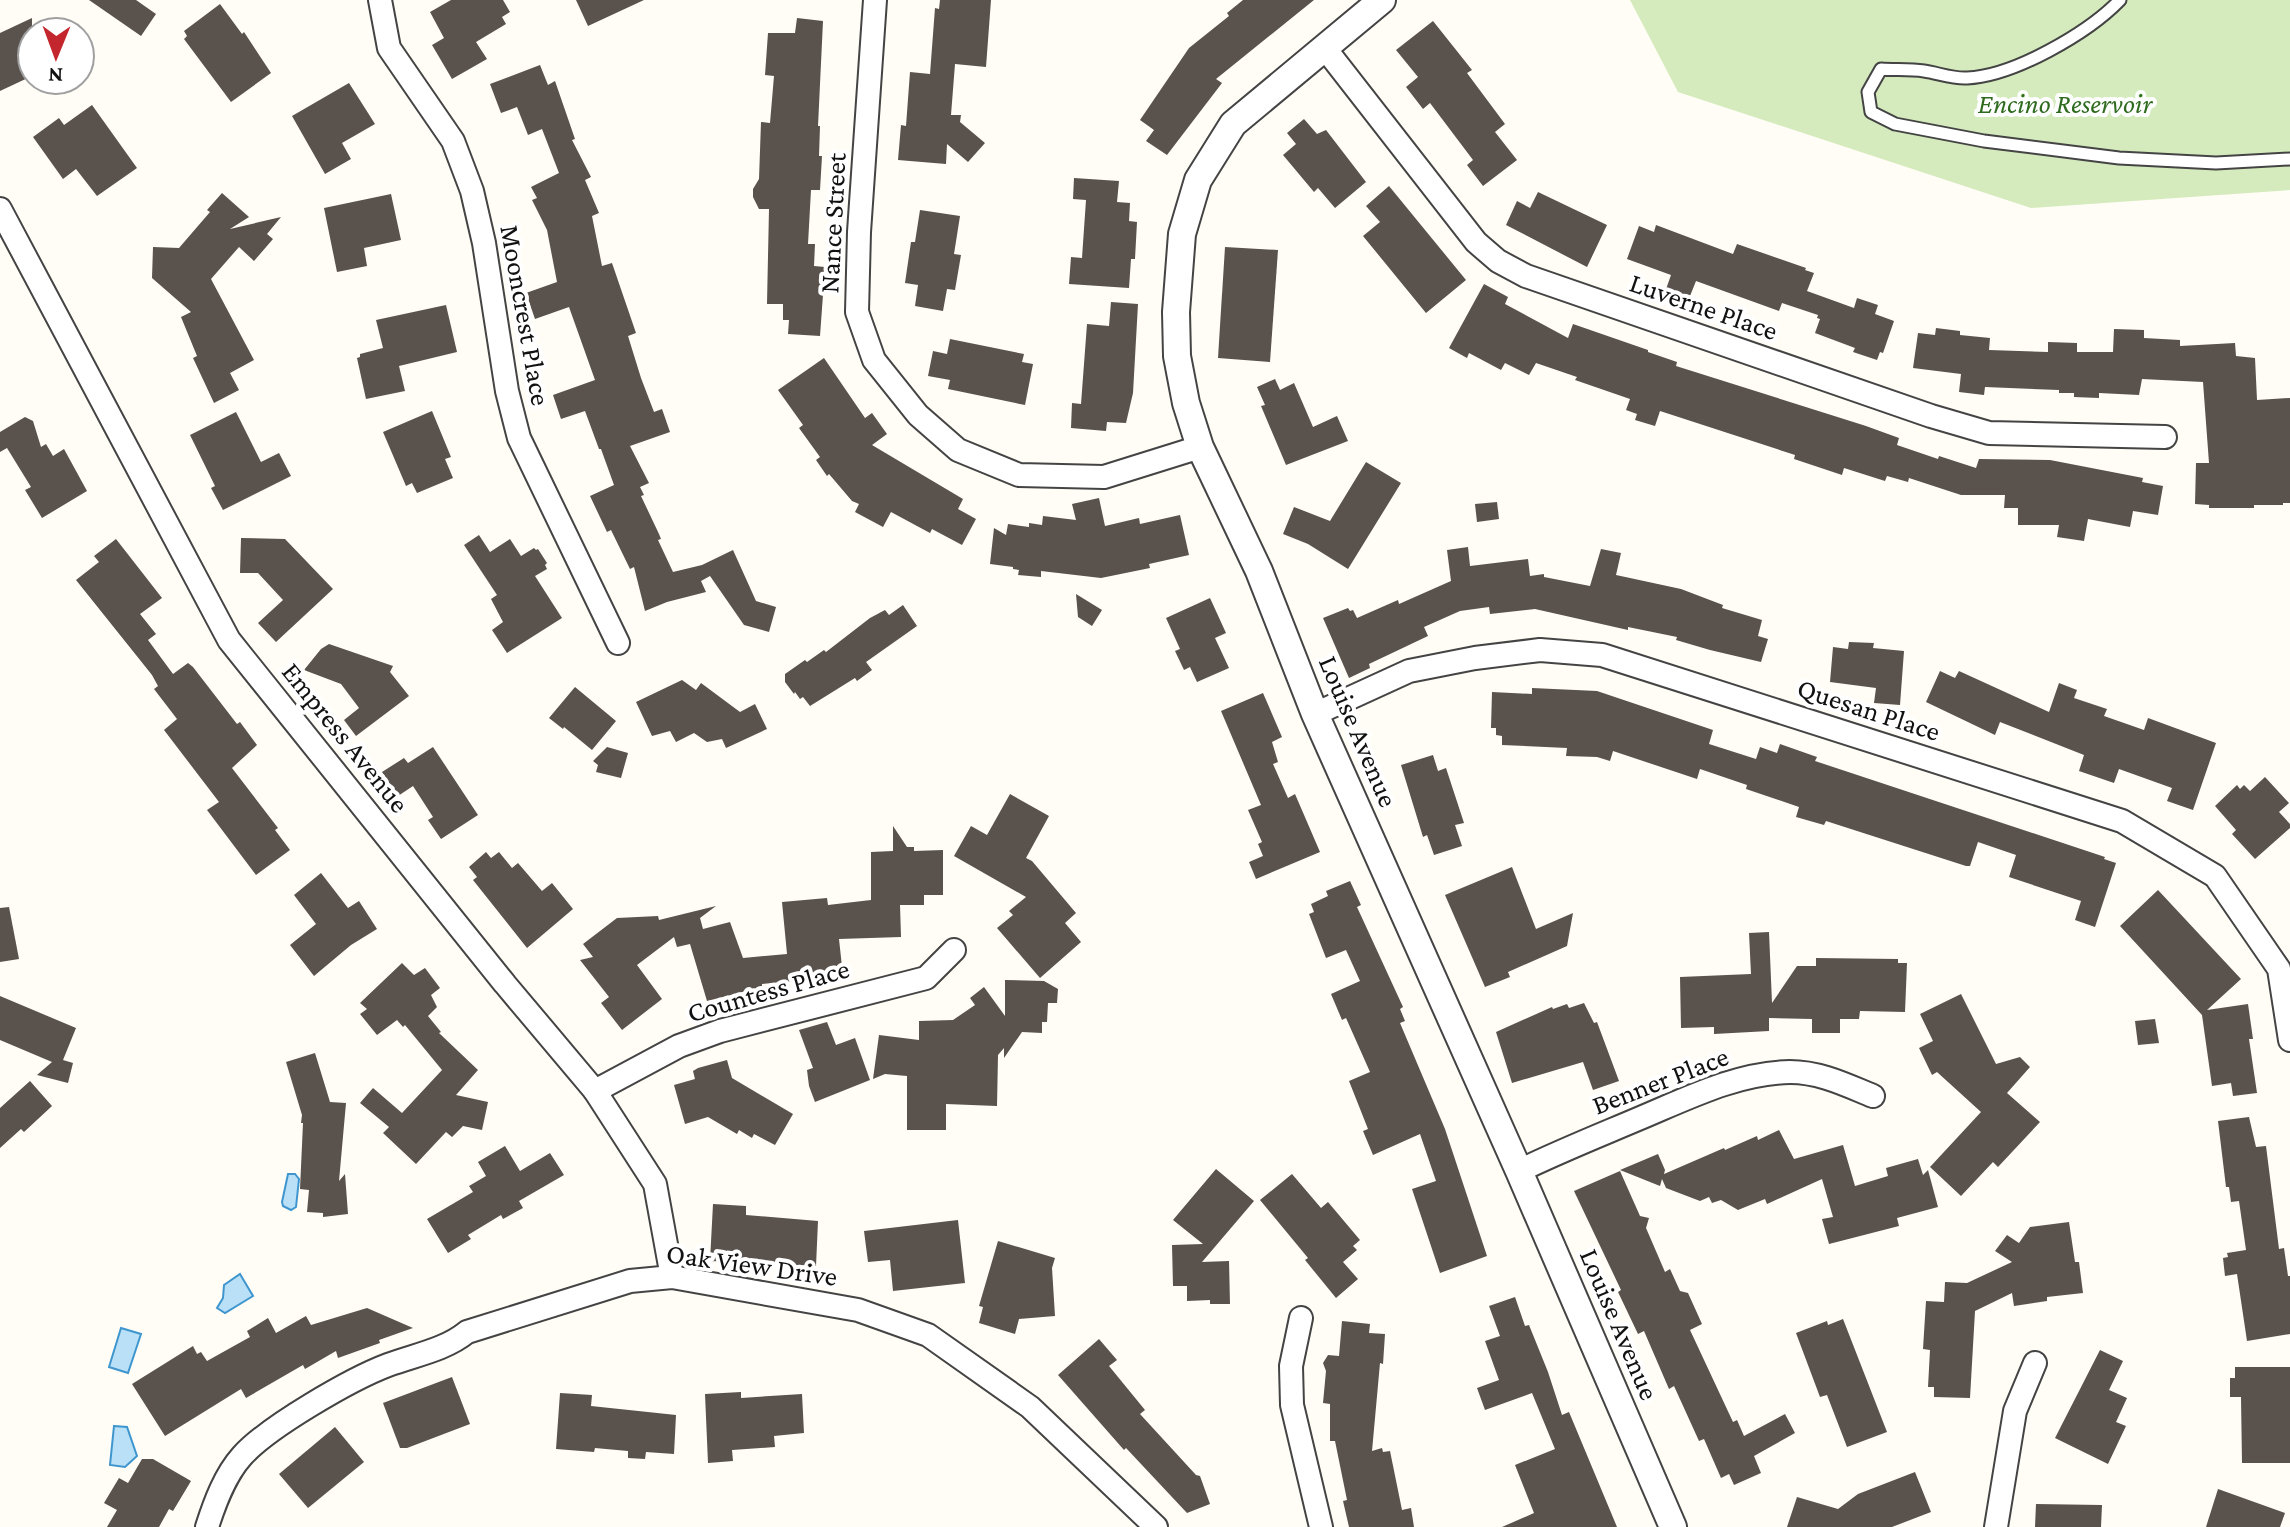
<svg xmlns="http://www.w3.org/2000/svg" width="2290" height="1527" font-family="'Crimson Pro',serif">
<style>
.green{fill:#d5ebbd}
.water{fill:#b9e0f7;stroke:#3f96cf;stroke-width:2}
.building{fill:#5a524d}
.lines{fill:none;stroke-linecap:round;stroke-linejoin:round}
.service-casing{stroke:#444;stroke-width:15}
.minor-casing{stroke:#444;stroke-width:26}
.tertiary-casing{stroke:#444;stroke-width:30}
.service{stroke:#fff;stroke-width:11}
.minor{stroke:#fff;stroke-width:22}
.tertiary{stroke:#fff;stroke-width:26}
.labels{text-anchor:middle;stroke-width:8;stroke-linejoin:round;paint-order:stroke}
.park-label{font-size:28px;font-style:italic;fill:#2f6b1f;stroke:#fff}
.street-label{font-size:28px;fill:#111;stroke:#fff}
</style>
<rect width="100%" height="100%" fill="#fffdf5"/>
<path class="green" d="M1630,0H2290V190L2031,208L1678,92Z"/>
<g class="water">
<path d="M288,1174H295L299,1179L296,1207L291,1210L283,1206L282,1202Z"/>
<path d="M240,1274L253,1296L225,1313L217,1308L223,1298L224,1285Z"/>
<path d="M121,1328L141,1334L128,1373L109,1367Z"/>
<path d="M114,1426L127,1427L137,1456L125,1467L110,1465Z"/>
</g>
<g class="building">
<path d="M89,0H136L156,14L141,36Z"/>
<path d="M451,0H503L510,12L502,17L506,24L476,42L487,59L452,79L432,45L444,38L430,12Z"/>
<path d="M576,0H644L588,26Z"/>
<path d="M940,0H991L986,67L955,64L951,115H961L960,122L985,143L968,162L947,144L946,164L898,160L901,125L906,126L910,72L930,74L935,8L939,9Z"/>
<path d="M1243,0H1314L1216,79L1222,83L1167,155L1146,141L1154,130L1140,120L1189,48L1229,16L1227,13Z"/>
<path d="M220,4L242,34L244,32L271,73L231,102L184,39L187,36L184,31Z"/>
<path d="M32,18V76L0,91V33Z"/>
<path d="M797,18L823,21L818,126H820L819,156H822L820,190H811L808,244H815L814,266L825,267L820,336L788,334L789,320H783V304H767L769,209H759L753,197V189L759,179L761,122L770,123L774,76L765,75L768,33H795Z"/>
<path d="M1433,21L1472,70L1467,73L1505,124L1495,132L1517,160L1483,186L1467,165L1473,160L1430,103L1423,109L1406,87L1418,77L1396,50Z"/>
<path d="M540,65L548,85L555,81L575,139L572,140L591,177L585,180L599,213L592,216L602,266L612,263L636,333L628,336L641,378L654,412L662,409L670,432L630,446L649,483L640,487L644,495L641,496L659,534L661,539L658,540L673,572L702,565L733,550L756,601L776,607L769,632L744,625L710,576L701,581L706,592L667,602L645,611L634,567L630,569L611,530L607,532L590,496L614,485L601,449H599L585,411L561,419L553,395L595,380L569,307L535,319L526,293L557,282L547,230L532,200L537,198L531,187L559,173L542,129L528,135L517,107L501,113L490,84Z"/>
<path d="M349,83L375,124L342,143L351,159L325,174L292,116Z"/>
<path d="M92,105L137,168L97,196L76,169L63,179L33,137L59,118L64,125Z"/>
<path d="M1304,119L1317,134L1326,130L1366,182L1335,208L1318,188L1314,192L1283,155L1296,144L1287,133Z"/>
<path d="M1074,178L1119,181L1117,202L1130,203L1129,221L1137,222L1135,259H1131L1129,288L1069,284L1071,257L1082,258L1086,200L1073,199Z"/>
<path d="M1389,186L1466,280L1426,313L1363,236L1380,222L1366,206Z"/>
<path d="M1538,192L1607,225L1587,267L1506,225L1517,201L1530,208Z"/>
<path d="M222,193L249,217L230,229L281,217L267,234L273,239L254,261L239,247L211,279L254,360L230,373L239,390L214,403L193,358L197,356L181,317L191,312L152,278L153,247L179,248L210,212L207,210Z"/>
<path d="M391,194L401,240L364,248L367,266L337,272L324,208Z"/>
<path d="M920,210L960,216L954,254L961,255L955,290L947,289L943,311L915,306L918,285L905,283L911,242H915Z"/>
<path d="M1656,225L1733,254L1737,244L1806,268L1805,270L1814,273L1807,291L1854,308L1857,298L1878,305L1875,314L1894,321L1883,353L1880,352L1877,360L1853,352L1855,348L1815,333L1820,319L1817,318L1818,315L1782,303L1779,311L1696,281L1688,301L1665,292L1671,275L1627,259L1639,226L1654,232Z"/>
<path d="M1225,247L1278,250L1270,362L1218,358Z"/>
<path d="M1484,284L1508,297L1505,304L1568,338L1573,324L1648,350V352L1677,362L1676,366L1866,426L1899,438L1897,445L1938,459L1939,456L1976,468L1979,459L2050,460L2143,478L2142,482L2163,486L2158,515L2133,511L2130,527L2088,519L2084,541L2057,537L2059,525H2018V508H2004L2005,495H1961L1909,478L1908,482L1887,476L1885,481L1844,468L1842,475L1794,459L1795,455L1660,411L1655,426L1635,420L1637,414L1626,410L1630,399L1575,380L1577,377L1536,363L1529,375L1505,363L1501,370L1469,353L1467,358L1449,348Z"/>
<path d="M1111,302L1138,304L1133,393L1126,423L1107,422L1106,431L1071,428L1072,403L1081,404L1087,324L1109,326Z"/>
<path d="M446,305L457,352L399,366L405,391L366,399L357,358L360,357V354L383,348L376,320Z"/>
<path d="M1936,328L1960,331V335L1990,338L1989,350L2048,352V342L2077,343V352H2113L2114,329L2144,330V338L2180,340V346L2235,343L2236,356L2255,358L2257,400L2290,398V503H2283V505H2254V508H2209V505L2195,504L2196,463H2209L2203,382L2142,379L2139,395L2099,393V398L2074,397V393H2059V390L1985,387L1984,395L1959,392L1961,374L1913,368L1918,333L1935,335Z"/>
<path d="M950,339L1024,354L1022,362L1033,364L1025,405L948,389L950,380L928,376L933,351L947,354Z"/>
<path d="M824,358L865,418L872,413L887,434L872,445L963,499L958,509L976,519L962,545L932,529L930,533L891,512L883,527L855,512L859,504L852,501L829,474L827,476L816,460L820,457L799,428L803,425L778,390Z"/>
<path d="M1275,379L1280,390L1294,383L1313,427L1337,416L1348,441L1286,465L1261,406L1265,405L1257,387Z"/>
<path d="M432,411L451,457L445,459L453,478L417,493L412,483L406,486L383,432Z"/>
<path d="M236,412L261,462L279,453L291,476L223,510L211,488L215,486L190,435Z"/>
<path d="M25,417L33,421L41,447L46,444L53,456L64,449L87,491L42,518L25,490L31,487L7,448L0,452V432Z"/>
<path d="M1366,462L1401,483L1348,569L1308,544L1283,534L1294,507L1330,521Z"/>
<path d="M1099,498L1105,526L1139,518L1140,524L1180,515L1189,555L1149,564L1150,568L1101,578L1041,571V577L1018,575L1019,570L1013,569V567L990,564L994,528L1006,535L1008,524L1029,527V523L1042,525L1043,516L1076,520L1072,504Z"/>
<path d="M1497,502L1499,519L1477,522L1475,504Z"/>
<path d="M479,535L490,552L510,539L521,556L534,548L536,550L538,549L547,563L545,565L547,569L535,576L562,618L507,653L492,630L503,622L491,599L497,595L464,545Z"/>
<path d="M241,538L285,539L333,589L276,642L258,623L283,600L258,573H240Z"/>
<path d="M116,539L162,598L140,614L156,634L148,640L173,674L188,663L193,667L237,724L240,722L257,745L232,768L278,828L275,830L290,850L256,875L207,810L219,802L164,730L177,719L154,689L158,686L152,675L76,580L99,562L94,556Z"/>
<path d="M1468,547L1470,566L1528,559L1530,576L1544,574V577L1590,586L1601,549L1621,553L1616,575L1681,589L1723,605L1722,608L1762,620L1758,636L1768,639L1761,662L1710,650L1676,640L1677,637L1628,627V630L1535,609L1490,614L1489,607L1460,611L1424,627L1428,636L1369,664L1370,668L1349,678L1323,618L1348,608L1350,611L1353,610L1357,618L1398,600L1399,604L1451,581L1447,550Z"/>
<path d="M1076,594L1102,610L1092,626L1078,617Z"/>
<path d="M1210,598L1226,633L1215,638L1229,668L1197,682L1190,667L1184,670L1175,651L1180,649L1166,618Z"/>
<path d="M903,605L917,626L866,662L872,670L857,681L855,678L810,706L803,697L800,699L795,692L794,694L785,682V674L805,660L807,662L824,650L826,652L870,618L885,610L889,615Z"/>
<path d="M1849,642L1874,643L1873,648L1904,651L1900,705L1874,703L1876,688L1830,682L1833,647L1848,649Z"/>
<path d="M329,644L393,666L390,672L409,696L356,736L344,720L359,708L341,684L304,670L321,649Z"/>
<path d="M1940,671L1955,678L1959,671L2049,712L2059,683L2077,690L2074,698L2107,709L2104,716L2144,730L2148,718L2216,743L2193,810L2167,801L2172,788L2119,769L2114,783L2079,771L2084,755L2000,722L1995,735L1926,702Z"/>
<path d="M682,680L696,690L701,683L740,712L755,704L767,729L726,748L722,739L707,742L694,733L676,742L670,731L652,736L636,702Z"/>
<path d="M575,687L616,721L592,750L564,727L563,729L549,718Z"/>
<path d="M1532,688L1597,691L1713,730L1709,744L1756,759L1760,747L1777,753L1780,744L1817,757L1815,761L2105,857L2104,859L2116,863L2095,927L2075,920L2081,901L2009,877L2016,855L1978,842L1970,866H1966L1826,821L1824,825L1796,817L1799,807L1746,789L1747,785L1700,769L1697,779L1613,751L1610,761L1597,757L1566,756L1567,748L1502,745V736L1496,735V728H1491L1492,692L1532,694Z"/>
<path d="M1263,693L1282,737L1272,742L1278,762L1273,764L1288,798L1295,794L1320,852L1256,879L1249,862L1263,856L1258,844L1262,842L1248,810L1261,805L1221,711Z"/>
<path d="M433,747L478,815L441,839L428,820L433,817L413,786L398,796L382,772L404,758L408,763Z"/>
<path d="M607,747L628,753L621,778L596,772L598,765L593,761Z"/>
<path d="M1433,755L1438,771L1446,768L1464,823L1455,825L1462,846L1434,855L1427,835L1423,837L1401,765Z"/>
<path d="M2265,777L2289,803L2279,812L2290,824V828L2255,859L2232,834L2236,830L2215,806L2237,785L2240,789L2244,785L2250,791Z"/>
<path d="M1010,794L1049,816L1026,858L1032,861L1076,913L1065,923L1081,942L1040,978L997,928L1013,915L1009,911L1026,897L954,856L971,826L987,835Z"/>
<path d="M893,826L907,847H914V851L943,850V895H924V905H900L901,937L839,939L843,976L762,984V987L707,1001L690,944L677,947L674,937L637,965L662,999L622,1030L601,1003L609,997L580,960L593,957L583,944L617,918L658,916L659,920L716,906L700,918L703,929L730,922L743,958L787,954L782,902L827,898L828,905L871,900V852L893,851Z"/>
<path d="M486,852L491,858L499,852L512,868L518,863L542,891L552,883L573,909L527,948L473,880L477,877L469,867Z"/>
<path d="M1512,867L1536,929L1573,913L1567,946L1508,972L1510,977L1485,987L1445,895Z"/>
<path d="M321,873L348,908L359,901L377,929L351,945L314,976L290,945L316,924L294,895Z"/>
<path d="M1350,881L1361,905L1357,907L1403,1007L1400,1009L1405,1021L1400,1023L1445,1129L1487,1256L1440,1273L1412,1189L1436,1181L1420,1134L1373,1155L1363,1131L1368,1129L1349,1081L1370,1072L1346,1018L1342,1020L1331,994L1360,981L1346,950L1326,958L1309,914L1314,912L1311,904L1328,896L1326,891Z"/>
<path d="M2158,890L2241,979L2207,1010L2248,1004L2253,1039H2249L2257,1093L2233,1096L2231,1083L2212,1086L2202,1015L2120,926Z"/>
<path d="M9,907L19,959L0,962V908Z"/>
<path d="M1769,932L1772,1003L1797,966H1816V958L1898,959V963H1907L1905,1012L1860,1011L1859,1019H1840V1033H1812V1019L1769,1018V1031L1714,1034V1027L1681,1028L1680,977L1751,974L1749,933Z"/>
<path d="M402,963L414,975L425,968L440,988L431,995L437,1007L428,1016L441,1032L439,1033L478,1070L456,1095L488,1102L482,1130L463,1126L452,1137L446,1132L416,1164L383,1133L389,1127L360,1103L373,1088L402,1113L442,1070L405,1025L403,1027L397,1020L377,1035L360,1014L367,1009L360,1003Z"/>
<path d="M1005,980L1044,981L1058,989L1057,1003H1048L1047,1022H1042V1033L1022,1032L1004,1058V1048L998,1055L997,1106L946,1104V1130H907V1076L885,1074L873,1079L879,1035L919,1040V1021L953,1020L975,1005L970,998L984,987L1005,1016Z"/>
<path d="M1961,994L1996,1064L2020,1057L2030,1067L2007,1093L2040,1122L1998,1167L1993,1162L1961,1196L1930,1167L1981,1112L1937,1072L1932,1075L1919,1048L1933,1041L1920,1014Z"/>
<path d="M0,996L76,1028L63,1060L73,1063L68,1083L37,1075L52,1062L0,1040Z"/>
<path d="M1584,1003L1594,1023L1597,1022L1619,1081L1593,1090L1583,1062L1512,1083L1496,1032L1552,1007L1553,1009L1567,1004L1569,1008Z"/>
<path d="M2155,1019L2159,1043L2138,1045L2135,1021Z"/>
<path d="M827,1022L836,1045L855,1038L870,1080L815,1102L809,1086L807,1070L813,1068L799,1030Z"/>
<path d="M315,1053L330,1102L346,1103L339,1181L345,1174L348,1214L323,1217V1213L307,1212L309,1190L300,1189L303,1123H301L302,1115L286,1062Z"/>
<path d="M727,1060L732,1078L793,1114L775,1145L754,1134L752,1138L739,1130L737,1134L708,1117L685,1124L674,1085L695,1079L693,1071L698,1068Z"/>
<path d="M30,1081L52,1106L24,1132L21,1129L0,1148V1108Z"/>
<path d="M2249,1117L2256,1147L2266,1146L2279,1249L2284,1248L2288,1276H2290V1334L2247,1341L2237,1274L2225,1276L2223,1258L2228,1257L2227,1253L2246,1250L2239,1201L2231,1202L2229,1187H2226L2218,1121Z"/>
<path d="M1779,1130L1794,1159L1843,1145L1855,1186L1888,1176L1886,1168L1918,1159L1923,1175L1928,1170L1938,1207L1897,1218L1899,1226L1829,1244L1822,1219L1833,1217L1822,1179L1767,1204L1765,1199L1738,1210L1721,1200L1712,1203L1709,1197L1700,1201L1666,1188L1662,1179L1660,1186L1620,1170L1658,1154L1665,1170L1664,1174L1724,1148L1725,1150L1757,1136L1758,1140Z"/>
<path d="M505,1146L520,1171L550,1153L564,1175L519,1201L523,1208L503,1219L501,1215L468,1235L471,1239L448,1253L427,1219L473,1192L469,1186L486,1176L478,1162Z"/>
<path d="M1216,1169L1254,1201L1202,1262L1229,1261L1230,1304H1210V1300L1187,1301V1286H1173L1172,1245L1203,1244L1173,1220Z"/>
<path d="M1620,1171L1640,1216L1649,1218L1646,1228L1665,1272L1670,1269L1680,1291L1688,1293L1702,1324L1690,1330L1733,1422L1737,1420L1744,1436L1785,1414L1795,1433L1754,1456L1761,1473L1734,1485L1729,1474L1721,1478L1704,1439L1699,1441L1674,1386L1669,1389L1644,1331L1638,1334L1618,1292L1621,1290L1574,1191Z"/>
<path d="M1292,1174L1321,1208L1328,1202L1360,1240L1353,1246L1357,1250L1343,1262L1358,1279L1336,1298L1305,1260L1308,1258L1260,1200Z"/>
<path d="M713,1204L746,1206V1215L818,1221L816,1266L710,1261Z"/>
<path d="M958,1220L965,1283L893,1291L890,1260L868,1262L864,1231Z"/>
<path d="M2069,1222L2075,1262H2079L2083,1293L2047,1297V1301L2014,1306L2012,1293L1975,1311L1970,1398L1934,1397V1387H1928L1930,1350L1923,1349L1926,1301L1944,1302L1945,1282L1967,1283L2012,1262L1995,1251L2007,1235L2019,1243L2030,1227Z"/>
<path d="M998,1241L1055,1258L1052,1268L1055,1316L1019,1319L1015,1334L979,1323L983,1307L979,1306Z"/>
<path d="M1515,1297L1525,1326L1529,1325L1548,1372L1562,1415L1569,1412L1617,1527H1502L1534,1513L1515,1465L1555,1449L1532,1393L1485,1410L1477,1388L1499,1380L1485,1341L1500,1336L1489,1306Z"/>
<path d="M367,1308L413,1328L379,1340L380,1343L338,1358L336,1351L305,1369L303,1365L246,1398L241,1389L165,1436L132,1384L193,1346L197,1354L201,1352L207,1361L250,1337L247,1331L268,1318L276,1333L306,1316L311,1325Z"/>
<path d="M1843,1319L1887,1432L1847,1447L1827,1395L1820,1397L1796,1333L1827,1321L1828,1325Z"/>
<path d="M1342,1321L1370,1324L1369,1333L1385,1334L1383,1364L1380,1363L1372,1451L1382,1448L1383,1452L1390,1451L1402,1510L1411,1508L1414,1527H1349L1343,1501L1347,1500L1335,1441H1330V1404L1323,1403L1326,1371L1323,1363L1328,1355L1339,1356Z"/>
<path d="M1099,1339L1117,1360L1109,1366L1145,1410L1140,1414L1196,1475L1200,1476L1210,1504L1187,1513L1126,1448L1124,1450L1058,1375Z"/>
<path d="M2100,1350L2123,1361L2109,1390L2127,1398L2116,1422L2126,1426L2108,1464L2055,1438Z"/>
<path d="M2235,1367H2290V1463H2242L2241,1397H2230V1378H2235Z"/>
<path d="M452,1377L470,1424L407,1448H400L383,1403Z"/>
<path d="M741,1392V1398L802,1394L804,1433L774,1436L775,1447L732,1450L733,1461L708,1463L705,1394Z"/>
<path d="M560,1393L592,1395L591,1406L676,1415L674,1454L646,1452L645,1459L628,1458V1451L595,1448L594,1452L556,1449Z"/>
<path d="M335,1427L364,1462L308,1508L279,1474Z"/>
<path d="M142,1459H153L191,1481L173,1511L169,1509L159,1527H107L117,1510L104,1503L119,1478L128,1483Z"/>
<path d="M1915,1472L1931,1512L1892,1527H1787L1797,1497L1838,1509L1858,1494Z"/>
<path d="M2218,1489L2285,1513L2280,1527H2206Z"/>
<path d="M2036,1504L2102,1505L2101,1527H2035Z"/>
</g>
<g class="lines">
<defs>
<path id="service" d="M2120,0C2088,33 2014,76 1967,78C1953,79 1938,73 1924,71C1910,69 1895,70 1881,69L1868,92L1871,112L1895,124L1984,141L2119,158L2216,163L2290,159"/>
<g id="minor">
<path d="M380,0L389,48L453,141L472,191L484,243L507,391L519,438L618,643"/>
<path d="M875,0L859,232L857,312L874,360L918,415L958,450L1019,475L1104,477L1200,447"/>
<path d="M1324,47L1476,242L1498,261L1526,276L1931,416L1989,433L2165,437"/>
<path d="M0,209L229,640L505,984L595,1091L655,1184L672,1277"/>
<path d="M1315,714L1409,671L1475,658L1540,650L1602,655L2122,821L2215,876L2279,969L2290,1040"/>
<path d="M595,1091L679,1046L720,1031L926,978L954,950"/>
<path d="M1519,1171C1558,1152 1598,1136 1638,1119C1686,1099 1736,1073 1790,1072C1820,1072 1846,1085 1873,1096"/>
<path d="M1301,1318L1291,1366L1292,1405L1321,1527"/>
<path d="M207,1527C215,1502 225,1475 242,1456C268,1427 351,1379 388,1365C415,1355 445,1350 467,1332L630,1281L672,1277L858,1310L928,1335L1030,1407L1156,1527"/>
<path d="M1996,1527L2015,1411L2035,1363"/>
</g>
<path id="tertiary" d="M1382,0L1233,124L1198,180L1182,234L1176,312L1177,356L1186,403L1200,447L1259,571L1315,714L1519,1171L1673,1527"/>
</defs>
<use href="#service" class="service-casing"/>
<use href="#minor" class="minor-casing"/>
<use href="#tertiary" class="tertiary-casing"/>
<use href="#service" class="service"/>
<use href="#minor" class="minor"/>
<use href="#tertiary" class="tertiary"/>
</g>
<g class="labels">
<g class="park-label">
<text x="2065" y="113">Encino Reservoir</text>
</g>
<g class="street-label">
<text transform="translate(832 223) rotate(-87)" y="10">Nance Street</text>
<text transform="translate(1704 306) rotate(19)" y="10">Luverne Place</text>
<text transform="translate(526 315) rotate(80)" y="10">Mooncrest Place</text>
<text transform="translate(1869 709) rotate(18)" y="10">Quesan Place</text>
<text transform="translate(1359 731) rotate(67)" y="10">Louise Avenue</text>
<text transform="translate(346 737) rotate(51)" y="10">Empress Avenue</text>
<text transform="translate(768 990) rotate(-16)" y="10">Countess Place</text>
<text transform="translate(1660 1080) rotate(-21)" y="10">Benner Place</text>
<text transform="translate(752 1264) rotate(8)" y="10">Oak View Drive</text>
<text transform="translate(1620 1324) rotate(67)" y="10">Louise Avenue</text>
</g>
</g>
<g transform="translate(56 56) rotate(181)"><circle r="38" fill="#ffffff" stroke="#a0a0a0" stroke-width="2"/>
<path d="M0-6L14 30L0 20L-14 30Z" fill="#c4262e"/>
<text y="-12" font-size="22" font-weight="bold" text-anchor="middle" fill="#111111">N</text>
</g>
</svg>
